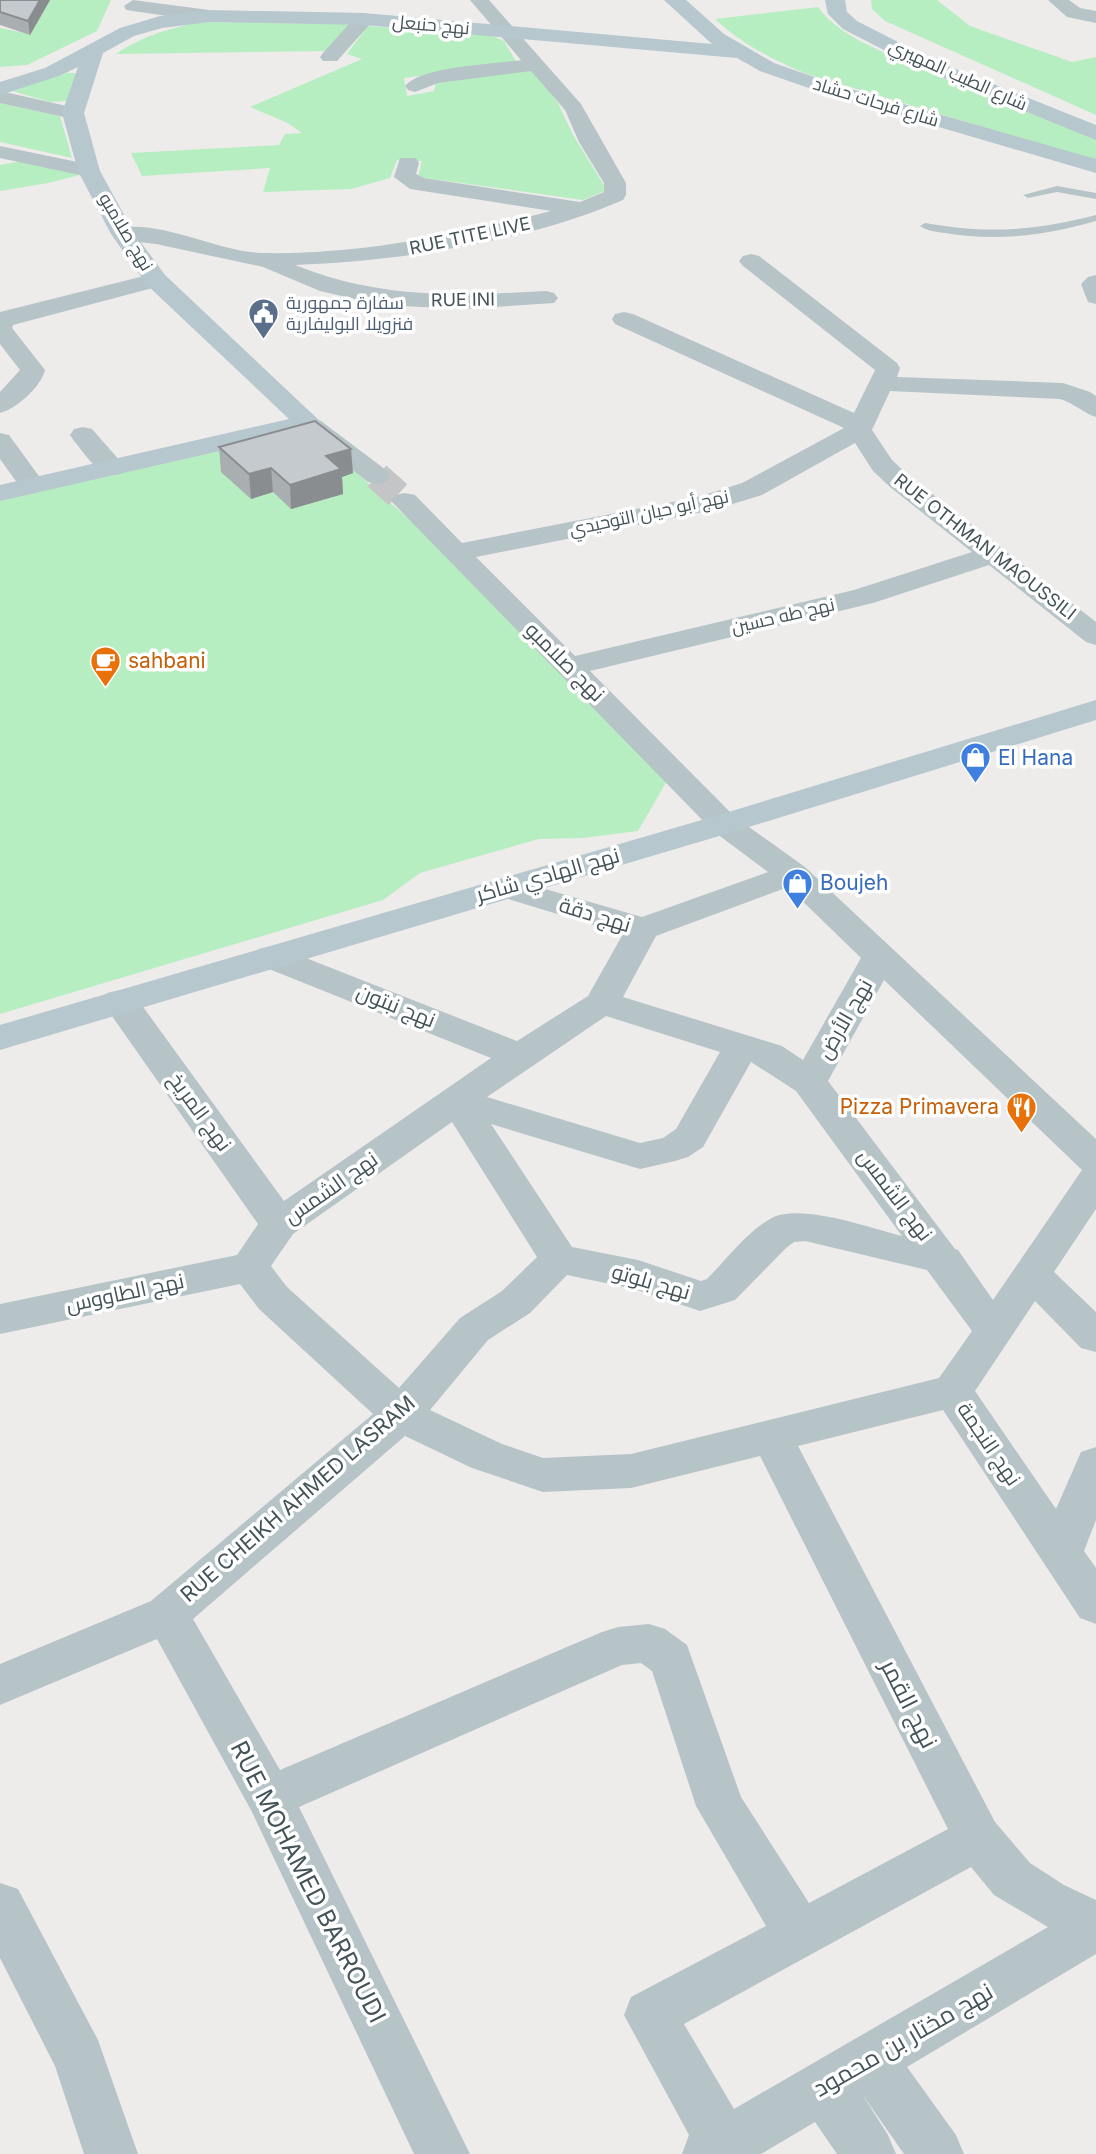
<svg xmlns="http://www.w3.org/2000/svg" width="1096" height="2154" font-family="Inter,Cairo,sans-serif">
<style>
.green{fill:#b7eec1}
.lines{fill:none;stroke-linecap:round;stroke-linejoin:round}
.street-tunnel{stroke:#c4c5c6;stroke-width:28;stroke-dasharray:28 14;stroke-linecap:butt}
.lane{fill:#b6c4c8;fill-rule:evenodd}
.street{fill:#b6c4c8;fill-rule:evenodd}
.secondary{fill:#b6c7ce;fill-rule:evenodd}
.wall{fill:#a9aeb1}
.shaded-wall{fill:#8a8d90}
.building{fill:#c5cace;stroke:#8a8d90;stroke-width:2}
.labels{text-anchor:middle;stroke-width:7;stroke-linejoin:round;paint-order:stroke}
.far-street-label{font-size:18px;fill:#445358;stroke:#fff}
.far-service-label{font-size:18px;fill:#4e5e75;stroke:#fff;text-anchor:start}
.food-label{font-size:21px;fill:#c56008;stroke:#fff;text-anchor:start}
.street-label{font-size:21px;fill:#445358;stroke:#fff}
.shop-label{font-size:21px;fill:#366cbe;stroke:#fff;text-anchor:start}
.near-street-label{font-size:24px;fill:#445358;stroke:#fff}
</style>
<rect width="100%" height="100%" fill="#eeebeb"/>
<g class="green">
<path d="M50,0H111L97,31L27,65L0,67V28L30,34Z"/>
<path d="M871,0H937L970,26L1072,62L1096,57V115L885,21L872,9Z"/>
<path d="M818,7C840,37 880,50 913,65C973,92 1035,115 1096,139V161L807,74C772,59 743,45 715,19Z"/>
<path d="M199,22L350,24L327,51L116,54C142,36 168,29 199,22Z"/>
<path d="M368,26L493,36L504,41L517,63L404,78L407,96L434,91L436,81L531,68L558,103L573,135L607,190L583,200L418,177L422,161L397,160L390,178L351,189L263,192L270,168L142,176L131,153L279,145L285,134L302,133L288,123L250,107L362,59L347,54Z"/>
<path d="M67,73H78L68,101L50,102L12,91Z"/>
<path d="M0,103L60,116L72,158L0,142Z"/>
<path d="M23,161L84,174L48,183L0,191V165Z"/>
<path d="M306,428L447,553L667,781L638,831L583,838L539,839L420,873L383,900L0,1014V497Z"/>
</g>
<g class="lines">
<path class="street-tunnel" d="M377,476L405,501"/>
<g class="lane">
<path d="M1057,186L1096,193V199L1057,192L1028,198L1023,195Z"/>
<path d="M1096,215V221C1047,235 1001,241 951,234C941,232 928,232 920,226L925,223C988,234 1034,231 1096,215Z"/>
</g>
<g class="street">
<path d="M133,0L209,10L218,16L209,22L126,10L124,6Z"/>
<path d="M470,0H489L581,104L626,183V195L623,200C526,242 400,261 295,265C379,299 457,296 546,291L554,293L558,298L554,303L464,309L381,305L320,291L263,267L156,244L115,239L112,234L115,229C160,218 216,252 262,253C359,255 457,235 551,211L410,189L394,177L400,158H416L419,163L416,174L424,178L580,202L604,192V183L579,142L565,110L531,71L438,83L415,92L408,90L405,86C420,66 496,64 521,60Z"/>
<path d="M1048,0H1069L1080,8L1096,11V23L1067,17Z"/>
<path d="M364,13L374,19L371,23L337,61H323L320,57L323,53L357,15Z"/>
<path d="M0,91L80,109L83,113L80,117L73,119L0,103Z"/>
<path d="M0,146L97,166L100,171L97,176L89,177L0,158Z"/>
<path d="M751,254L759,256L897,363L900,368L897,377L1063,383L1090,392L1096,396V417C1083,413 1074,403 1060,399L890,391L872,430L892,460L908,475L1096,622V645L1086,642L989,565L873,603L590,671L735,817L805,867L1096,1139V1209L1054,1272L1096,1312V1352L1081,1348L1035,1301L975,1391L1056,1509L1081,1452L1096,1447V1520L1084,1551L1096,1568V1624L1080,1618L943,1410L798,1446L995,1822L1030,1863L1064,1885L1096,1900V1954L907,2067L956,2135L964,2154H904L862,2094L888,2135L896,2154H837L815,2122L761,2154H682L689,2135L624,2015L631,1997L766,1926L696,1806L652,1671L641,1663L622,1665L299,1807L470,2154H414L252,1812L157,1639L0,1705V1664L151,1601L373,1414L259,1309L240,1284L0,1334V1304L237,1255L258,1224L107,1009L102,1001L107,993L120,990L133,993L284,1201L491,1058L259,965L254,957L259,949L271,946L283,949L517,1041L588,996L623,934L495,895L490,888L495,881L507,878L642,917L768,872L713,831L391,501L395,495L405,493L415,495L462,543L698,497L742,483L844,428L615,324L612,319L615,314L624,312L633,314L854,413L875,370L743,266L739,261L743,256ZM855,443L873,471L890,487L972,552L854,590L575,656L476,557L713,510L762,495ZM788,887L861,958L803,1060L782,1046L623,997L656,936ZM884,980L1082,1170L993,1300L958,1250L955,1249L828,1081ZM606,1016L720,1052L676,1129L663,1138L640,1143L487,1097ZM751,1062L796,1091L902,1236C869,1228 799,1202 770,1219C746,1233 726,1260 707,1279L701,1281L638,1260L572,1247L491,1124L640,1169L675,1161L688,1157L703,1147ZM452,1122L537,1257L502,1291L460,1318L399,1388L287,1287L271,1266L293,1234ZM805,1241L927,1270L972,1331L939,1378L631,1454L543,1458L502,1444L430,1410L488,1340L530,1313L567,1275L634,1289L700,1311L735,1300L786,1248L794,1242ZM405,1436L472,1468L543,1492L631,1488L760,1456L948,1829L809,1903L741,1797L687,1645L665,1629L649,1624L618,1627L602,1632L280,1770L193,1619ZM971,1867L994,1895L1048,1927L734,2109L684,2024Z"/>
<path d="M156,273L164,275L168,280L164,285L13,325L12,328L45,370C41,387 16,409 0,413V392L20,370L0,344V312Z"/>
<path d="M1096,275V304L1088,302L1081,284L1088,277Z"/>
<path d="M312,418L321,421L386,470L390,476L386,482L377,484L368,482L303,431L299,426L303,421Z"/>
<path d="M83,427L92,429L121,462L125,468L121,474C99,479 87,456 74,441L70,435L74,429Z"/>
<path d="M0,433L9,435L41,479L45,485L41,491L32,493L23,491L0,459Z"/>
<path d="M0,1883L18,1889L98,2040L138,2154H84L55,2066L0,1958Z"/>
</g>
<g class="secondary">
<path d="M664,0H686L724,34L774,63L837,85L1096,159V173L823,93L760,71L737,58L364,25L209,22L162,28L134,36L103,53L84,113L100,171L134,233L165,275L322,423L318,429L308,431L0,501V485L289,419L147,285L111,234L78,171L62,113L78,67L59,76L0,95V82L45,68L120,28L160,16L209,10L364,13L712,44Z"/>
<path d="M825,0H845L847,12L857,21L933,60L1096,125V140L919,68L843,29L828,14Z"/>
<path d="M1096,700V720L736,831L0,1050V1025L712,817Z"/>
</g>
</g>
<g class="wall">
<path d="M0,0H50L30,35L0,25Z"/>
<path d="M219,447L353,473L342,477L343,494L291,509L273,492L251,499L221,472Z"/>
</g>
<g class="shaded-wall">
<path d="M40,0H50L30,35L28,21Z"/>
<path d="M351,449L353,473L342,477L343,494L291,509L290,485L326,456Z"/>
<path d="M271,468L273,492L251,499L249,474Z"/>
</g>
<g class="building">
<path d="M0,0H40L28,21L0,12Z"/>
<path d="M315,421L351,449L326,456L341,469L290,485L271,468L249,474L219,447Z"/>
</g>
<defs>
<symbol id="civic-pin" viewBox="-11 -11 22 30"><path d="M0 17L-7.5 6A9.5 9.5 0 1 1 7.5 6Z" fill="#5c6f8a" stroke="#fff"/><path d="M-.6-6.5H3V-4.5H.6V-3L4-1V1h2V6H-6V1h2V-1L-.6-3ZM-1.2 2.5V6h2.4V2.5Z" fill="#fff"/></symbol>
<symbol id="cafe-pin" viewBox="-11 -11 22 30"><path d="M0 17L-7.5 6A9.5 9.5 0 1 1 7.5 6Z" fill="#e8710a" stroke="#fff"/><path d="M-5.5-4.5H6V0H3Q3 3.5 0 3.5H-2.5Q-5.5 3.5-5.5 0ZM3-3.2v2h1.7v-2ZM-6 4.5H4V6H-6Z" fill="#fff"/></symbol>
<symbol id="shop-pin" viewBox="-11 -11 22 30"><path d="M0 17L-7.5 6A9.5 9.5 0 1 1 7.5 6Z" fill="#3f7fe0" stroke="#fff"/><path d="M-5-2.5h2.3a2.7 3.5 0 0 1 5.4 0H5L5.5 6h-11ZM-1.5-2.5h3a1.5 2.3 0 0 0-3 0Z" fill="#fff"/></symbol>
<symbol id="restaurant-pin" viewBox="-11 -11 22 30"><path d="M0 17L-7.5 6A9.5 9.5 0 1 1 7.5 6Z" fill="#e8710a" stroke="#fff"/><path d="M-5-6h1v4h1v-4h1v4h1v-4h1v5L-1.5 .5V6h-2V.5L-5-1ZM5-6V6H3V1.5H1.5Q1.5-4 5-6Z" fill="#fff"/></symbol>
</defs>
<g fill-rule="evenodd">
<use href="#civic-pin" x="246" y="296" width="35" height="47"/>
<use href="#cafe-pin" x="88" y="644" width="35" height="47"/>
<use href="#shop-pin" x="958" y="740" width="35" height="47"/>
<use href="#shop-pin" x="780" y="866" width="35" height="47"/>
<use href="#restaurant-pin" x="1004" y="1090" width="35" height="47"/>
</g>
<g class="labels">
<g class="far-street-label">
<text transform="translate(431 25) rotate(5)" y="6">نهج حنبعل</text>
<text transform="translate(958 75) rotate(24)" y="6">شارع الطيب المهيري</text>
<text transform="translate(876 102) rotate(17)" y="6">شارع فرحات حشاد</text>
<text transform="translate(126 232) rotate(59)" y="6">نهج صلامبو</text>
<text transform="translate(470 236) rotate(-12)" y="6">RUE TITE LIVE</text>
<text transform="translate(463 300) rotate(-1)" y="6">RUE INI</text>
<text transform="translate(649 513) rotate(-12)" y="6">نهج أبو حيان التوحيدي</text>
<text transform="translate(985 547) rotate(38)" y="6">RUE OTHMAN MAOUSSILI</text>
<text transform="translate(783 616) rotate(-13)" y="6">نهج طه حسين</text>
</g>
<g class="far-service-label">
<text x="286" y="309">سفارة جمهورية<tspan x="286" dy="21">فنزويلا البوليفارية</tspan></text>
</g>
<g class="food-label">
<text x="128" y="668">sahbani</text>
<text x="999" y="1114" text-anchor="end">Pizza Primavera</text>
</g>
<g class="street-label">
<text transform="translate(565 662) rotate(45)" y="7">نهج صلامبو</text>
<text transform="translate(548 875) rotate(-16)" y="7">نهج الهادي شاكر</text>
<text transform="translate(595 915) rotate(17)" y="7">نهج دقة</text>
<text transform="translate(396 1006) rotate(22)" y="7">نهج نبتون</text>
<text transform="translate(845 1019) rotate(-60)" y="7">نهج الأرض</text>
<text transform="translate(200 1112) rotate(54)" y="7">نهج المريخ</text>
<text transform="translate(331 1188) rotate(-35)" y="7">نهج الشمس</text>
<text transform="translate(895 1195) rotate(53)" y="7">نهج الشمس</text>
<text transform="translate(651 1282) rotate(16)" y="7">نهج بلوتو</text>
<text transform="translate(125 1293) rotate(-12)" y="7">نهج الطاووس</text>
<text transform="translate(989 1444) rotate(56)" y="7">نهج النجمة</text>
<text transform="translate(298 1499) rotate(-41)" y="7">RUE CHEIKH AHMED LASRAM</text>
</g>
<g class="shop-label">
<text x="998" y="765">El Hana</text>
<text x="820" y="890">Boujeh</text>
</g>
<g class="near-street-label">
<text transform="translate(909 1704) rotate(63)" y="8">نهج القمر</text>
<text transform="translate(308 1882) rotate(63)" y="8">RUE MOHAMED BARROUDI</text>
<text transform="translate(903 2040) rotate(-30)" y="8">نهج مختار بن محمود</text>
</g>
</g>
</svg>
